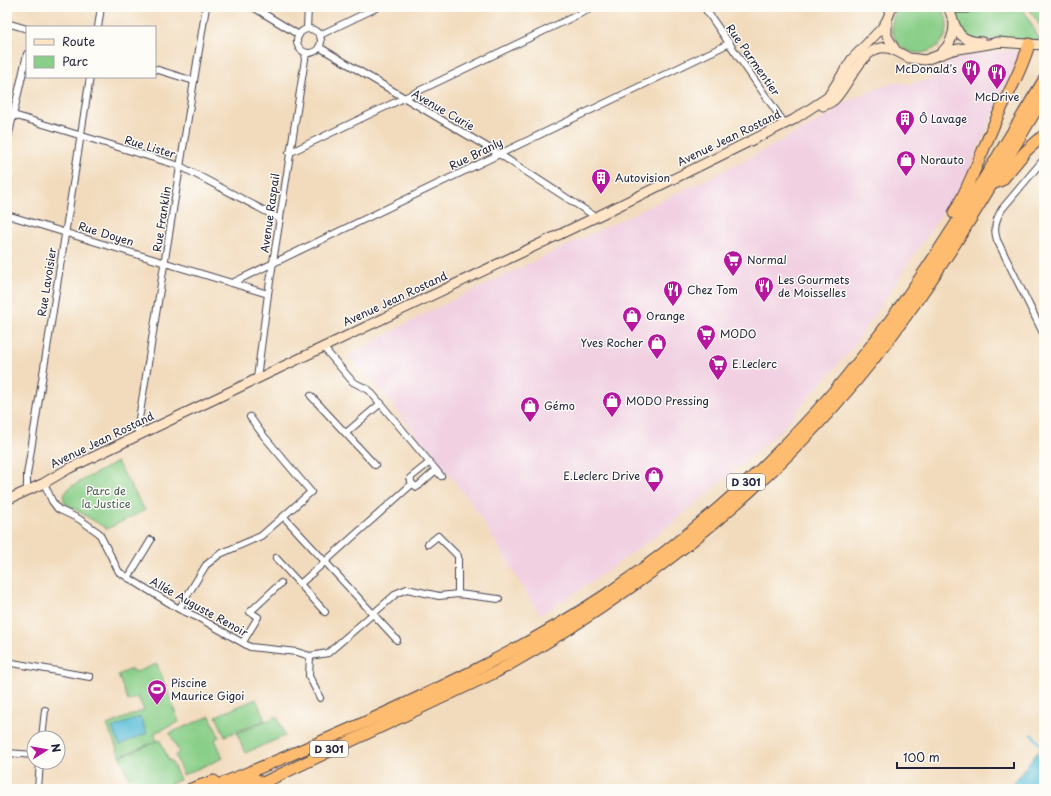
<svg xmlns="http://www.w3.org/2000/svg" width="1051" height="796" font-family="'Playpen Sans',sans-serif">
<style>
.built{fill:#f1d0e2}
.green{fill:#8acf89;stroke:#567862}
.water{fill:#5abed8;stroke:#3e708a}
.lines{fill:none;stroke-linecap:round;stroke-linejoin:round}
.stream{stroke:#5abed8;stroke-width:2.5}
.street-casing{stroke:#413e4e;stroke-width:8}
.secondary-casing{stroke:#413e4e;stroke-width:11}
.highway-casing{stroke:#413e4e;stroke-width:13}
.street{stroke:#fff;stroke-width:6}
.secondary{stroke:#ffe4c6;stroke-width:9}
.highway{stroke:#febc70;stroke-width:11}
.labels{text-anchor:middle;stroke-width:3;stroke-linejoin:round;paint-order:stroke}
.shield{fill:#fdfcf7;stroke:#646373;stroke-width:1}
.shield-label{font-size:10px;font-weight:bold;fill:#22223b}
.street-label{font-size:11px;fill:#22223b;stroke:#fdfcf7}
.poi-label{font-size:11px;fill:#22223b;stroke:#fdfcf7;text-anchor:start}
.park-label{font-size:11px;fill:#465f56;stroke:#fdfcf7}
</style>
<rect width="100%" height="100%" fill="#fdfcf7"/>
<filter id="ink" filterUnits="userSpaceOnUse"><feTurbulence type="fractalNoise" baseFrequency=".025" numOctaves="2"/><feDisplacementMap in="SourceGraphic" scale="8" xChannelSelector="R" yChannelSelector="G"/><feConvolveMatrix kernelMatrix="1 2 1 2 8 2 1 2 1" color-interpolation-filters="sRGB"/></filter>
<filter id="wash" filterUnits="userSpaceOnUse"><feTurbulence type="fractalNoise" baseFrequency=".012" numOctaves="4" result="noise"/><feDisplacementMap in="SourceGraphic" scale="16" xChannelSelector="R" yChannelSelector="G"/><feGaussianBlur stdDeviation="0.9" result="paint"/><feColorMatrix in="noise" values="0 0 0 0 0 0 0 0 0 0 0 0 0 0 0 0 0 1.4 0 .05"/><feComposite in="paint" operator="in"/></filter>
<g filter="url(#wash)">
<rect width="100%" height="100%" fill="#f2dbbd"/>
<path class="built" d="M1014,50L1019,55L965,179L854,346L778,433L672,524L589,584L540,615L470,501L376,385L347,356L432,310L740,163L833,113L835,109L853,98L895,82L909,84L931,79L939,69L949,62L968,55Z"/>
<g class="green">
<path d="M899,7H941C966,47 906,73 893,33C890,23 893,15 899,7Z"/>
<path d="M979,7H1022L1040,40L972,39L960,28L956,12Z"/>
<path d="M1028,7H1044V32Z"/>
<path d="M117,462L145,510L107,529L65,503L63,496L70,487Z"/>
<path d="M157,664L179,722L154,733L157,741L120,756L107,725L144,710L138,697L128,701L118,675L131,669L136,672Z"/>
<path d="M256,699L265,720L225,736L216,716Z"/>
<path d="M210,716L219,737L215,739L223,758L183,775L175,755L179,753L170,733Z"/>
<path d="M277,716L285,736L245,753L237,733Z"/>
<path d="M160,740L169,761L171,760L180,780L158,789H137L131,777L129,778L120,757Z"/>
</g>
<g class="water">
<path d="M140,717L147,733L120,745L112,728Z"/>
<path d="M1044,744V789H1009Z"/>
</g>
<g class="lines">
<path class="stream" d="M1032,734L1044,749"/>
</g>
</g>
<g filter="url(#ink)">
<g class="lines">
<defs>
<g id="street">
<path d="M253,7L299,35"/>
<path d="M704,7L785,124"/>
<path d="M7,23L27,29"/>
<path d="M98,27L101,7"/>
<path d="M307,29L308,7"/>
<circle cx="309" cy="41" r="12"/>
<path d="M320,35L378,7"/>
<path d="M319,47L499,154L596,217"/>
<path d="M155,69L194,81"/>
<path d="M7,113L180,166L280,219"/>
<path d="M7,142L27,54"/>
<path d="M289,153L594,7"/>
<path d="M1044,159L1002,209C996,219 993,228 997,240L1044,335"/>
<path d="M7,215L268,294"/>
<path d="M232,283L730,43"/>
<path d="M323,347L353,382L369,390L441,476"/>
<path d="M257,378L268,294L306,53"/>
<path d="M311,396L375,465"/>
<path d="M346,433L381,403"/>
<path d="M138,435V425L206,7"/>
<path d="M44,483L52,501L58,509L79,519L99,533L119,572L179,609L199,618L250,647L297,652L310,656L328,653L397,593L407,589L439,596L458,594L499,599"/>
<path d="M412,484L410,478L430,462"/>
<path d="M27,490V475L90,77"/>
<path d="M284,517L397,640"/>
<path d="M428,544L438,536L458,556V594"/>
<path d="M276,558L300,584L412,484L417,487L436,470"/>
<path d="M128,578L151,540"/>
<path d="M300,584L325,612"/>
<path d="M179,609L206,565L220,554L261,536L311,492L263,435L250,417"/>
<path d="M243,642L258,617L250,612L281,583"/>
<path d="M310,656L309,676L320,698"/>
<path d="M7,662L90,677"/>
<path d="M42,738L45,710"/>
<path d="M7,753L34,755"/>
<path d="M38,789L40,762"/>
</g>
<g id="secondary">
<path d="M892,7L887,20V36L896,51L909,58L925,60L953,50L1001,42"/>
<path d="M948,7C957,26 954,41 982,42"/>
<path d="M996,42L1044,45"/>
<path d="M941,53C950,45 954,36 954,24"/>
<path d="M823,106C828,104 833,102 836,98C852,80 867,35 896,51"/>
<path d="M7,500L44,483L68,469L596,217L793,120L828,97L852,59L881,29L887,20"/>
</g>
<g id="highway">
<path d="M952,7H967"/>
<path d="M995,183L1002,180L1026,151L1044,135"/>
<path d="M954,213C971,183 982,151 996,120C1007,94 1022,71 1029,44"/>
<path d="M191,789L214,781"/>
<path d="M208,789C259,769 309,747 359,725C443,687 527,647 604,596C703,529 794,445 868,350C934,265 988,172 1044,80"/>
<path d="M234,789L257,780"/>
<path d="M250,789L496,672C659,581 800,466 908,313C958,244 1000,170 1044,97"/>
</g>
</defs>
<use href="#street" class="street-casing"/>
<use href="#secondary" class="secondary-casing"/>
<use href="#highway" class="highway-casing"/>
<use href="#street" class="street"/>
<use href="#secondary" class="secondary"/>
<use href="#highway" class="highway"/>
</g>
</g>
<defs>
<symbol id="restaurant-pin" viewBox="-11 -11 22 30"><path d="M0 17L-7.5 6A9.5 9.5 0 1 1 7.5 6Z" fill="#b5179e" stroke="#fdfcf7"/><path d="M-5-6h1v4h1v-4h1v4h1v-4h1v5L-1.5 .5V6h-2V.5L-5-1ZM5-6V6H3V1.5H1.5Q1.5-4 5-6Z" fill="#fff"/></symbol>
<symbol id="building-pin" viewBox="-11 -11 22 30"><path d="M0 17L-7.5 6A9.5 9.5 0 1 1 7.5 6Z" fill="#b5179e" stroke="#fdfcf7"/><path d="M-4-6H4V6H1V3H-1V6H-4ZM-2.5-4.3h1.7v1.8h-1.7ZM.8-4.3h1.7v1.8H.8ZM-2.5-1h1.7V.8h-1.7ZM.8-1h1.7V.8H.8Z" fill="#fff"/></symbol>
<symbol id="shop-pin" viewBox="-11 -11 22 30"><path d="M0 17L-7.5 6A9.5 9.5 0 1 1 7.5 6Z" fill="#b5179e" stroke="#fdfcf7"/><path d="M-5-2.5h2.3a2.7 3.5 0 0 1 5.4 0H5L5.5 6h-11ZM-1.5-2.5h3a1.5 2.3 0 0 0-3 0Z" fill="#fff"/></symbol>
<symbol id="supermarket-pin" viewBox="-11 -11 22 30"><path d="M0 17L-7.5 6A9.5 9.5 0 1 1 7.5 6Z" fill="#b5179e" stroke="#fdfcf7"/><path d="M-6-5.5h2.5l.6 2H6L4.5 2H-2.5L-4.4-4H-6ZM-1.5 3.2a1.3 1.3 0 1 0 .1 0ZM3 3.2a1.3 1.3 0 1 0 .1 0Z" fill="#fff"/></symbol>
<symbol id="stadium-pin" viewBox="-11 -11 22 30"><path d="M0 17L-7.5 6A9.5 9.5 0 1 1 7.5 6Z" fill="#b5179e" stroke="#fdfcf7"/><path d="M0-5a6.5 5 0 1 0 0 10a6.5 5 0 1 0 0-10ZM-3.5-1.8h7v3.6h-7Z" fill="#fff"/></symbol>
</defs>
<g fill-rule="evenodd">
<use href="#restaurant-pin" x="960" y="58" width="22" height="30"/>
<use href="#restaurant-pin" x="986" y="62" width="22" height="30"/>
<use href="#building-pin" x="894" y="108" width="22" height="30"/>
<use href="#shop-pin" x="895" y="149" width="22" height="30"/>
<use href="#building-pin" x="590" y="167" width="22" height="30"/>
<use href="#supermarket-pin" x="722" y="249" width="22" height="30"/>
<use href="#restaurant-pin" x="753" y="275" width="22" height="30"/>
<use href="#restaurant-pin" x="662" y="279" width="22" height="30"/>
<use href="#shop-pin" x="621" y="305" width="22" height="30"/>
<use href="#supermarket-pin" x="695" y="323" width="22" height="30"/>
<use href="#shop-pin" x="646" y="332" width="22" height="30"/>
<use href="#supermarket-pin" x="707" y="353" width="22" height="30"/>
<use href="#shop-pin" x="601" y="390" width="22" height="30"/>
<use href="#shop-pin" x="519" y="395" width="22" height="30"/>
<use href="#shop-pin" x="643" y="465" width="22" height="30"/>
<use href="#stadium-pin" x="146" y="678" width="22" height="30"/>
</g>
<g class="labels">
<g class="shield">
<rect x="727" y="474" width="38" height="16" rx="3"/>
<rect x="310" y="741" width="38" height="16" rx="3"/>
</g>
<g class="shield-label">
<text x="746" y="486">D 301</text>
<text x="329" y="753">D 301</text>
</g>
<g class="street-label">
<text transform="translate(753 60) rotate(55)" y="4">Rue Parmentier</text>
<text transform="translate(443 110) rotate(30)" y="4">Avenue Curie</text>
<text transform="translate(729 138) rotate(-26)" y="4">Avenue Jean Rostand</text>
<text transform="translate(150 147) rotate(17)" y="4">Rue Lister</text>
<text transform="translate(476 154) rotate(-26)" y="4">Rue Branly</text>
<text transform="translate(270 213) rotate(-82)" y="4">Avenue Raspail</text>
<text transform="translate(162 219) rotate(-81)" y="4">Rue Franklin</text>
<text transform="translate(106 234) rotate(17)" y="4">Rue Doyen</text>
<text transform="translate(47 282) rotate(-81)" y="4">Rue Lavoisier</text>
<text transform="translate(395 299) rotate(-25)" y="4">Avenue Jean Rostand</text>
<text transform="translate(102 440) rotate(-26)" y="4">Avenue Jean Rostand</text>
<text transform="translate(199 607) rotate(29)" y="4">Allée Auguste Renoir</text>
</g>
<g class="poi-label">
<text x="957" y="73" text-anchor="end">McDonald's</text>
<text x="997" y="101" text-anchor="middle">McDrive</text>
<text x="919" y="123">Ô Lavage</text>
<text x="920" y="164">Norauto</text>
<text x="615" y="182">Autovision</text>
<text x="747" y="264">Normal</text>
<text x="778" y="284">Les Gourmets<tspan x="778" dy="13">de Moisselles</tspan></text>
<text x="687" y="294">Chez Tom</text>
<text x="646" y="320">Orange</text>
<text x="720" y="338">MODO</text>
<text x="643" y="347" text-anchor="end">Yves Rocher</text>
<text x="732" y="368">E.Leclerc</text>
<text x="626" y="405">MODO Pressing</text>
<text x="544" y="410">Gémo</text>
<text x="640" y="480" text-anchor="end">E.Leclerc Drive</text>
<text x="171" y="687">Piscine<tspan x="171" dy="13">Maurice Gigoi</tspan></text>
</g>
<g class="park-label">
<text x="106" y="495">Parc de<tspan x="106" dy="13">la Justice</tspan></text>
</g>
</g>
<rect width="1051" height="796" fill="none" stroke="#fdfcf7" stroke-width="24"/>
<rect x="26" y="26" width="130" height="52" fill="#fdfcf7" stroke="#a5a5ac"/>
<rect x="34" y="39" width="20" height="6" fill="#ffe4c6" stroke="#a5a5ac"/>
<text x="62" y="46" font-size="12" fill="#22223b">Route</text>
<rect x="34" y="56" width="20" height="12" fill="#8acf89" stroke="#a5a5ac"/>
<text x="62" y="66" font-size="12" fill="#22223b">Parc</text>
<g transform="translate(46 750) rotate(79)"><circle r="19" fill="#fdfcf7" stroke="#a5a5ac"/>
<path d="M0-3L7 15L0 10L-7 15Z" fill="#b5179e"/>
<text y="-6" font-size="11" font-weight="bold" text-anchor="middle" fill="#22223b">N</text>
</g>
<path d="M897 762v6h117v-6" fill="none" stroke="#22223b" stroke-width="2"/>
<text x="903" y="762" font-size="12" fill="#22223b" stroke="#fdfcf7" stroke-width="3" paint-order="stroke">100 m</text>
</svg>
